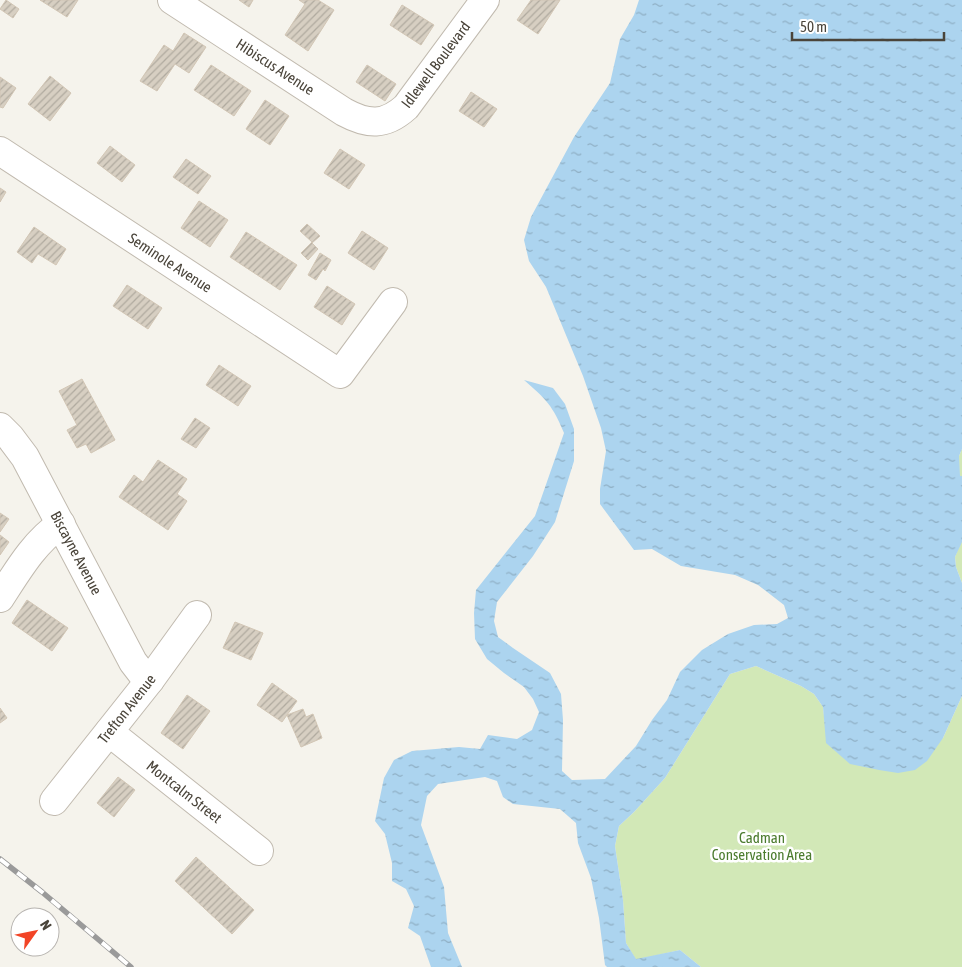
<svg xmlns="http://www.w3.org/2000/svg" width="962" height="967" font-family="'Asap Condensed',sans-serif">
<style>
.green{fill:#d2e8b7}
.water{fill:url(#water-ripples)}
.building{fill:url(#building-hatch);stroke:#d2c6b5}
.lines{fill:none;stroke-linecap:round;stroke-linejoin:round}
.minor-casing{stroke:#c1baaf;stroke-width:30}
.minor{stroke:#fff;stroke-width:28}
.rail-casing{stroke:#9a9a9a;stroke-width:5.5}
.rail{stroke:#fff;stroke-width:4;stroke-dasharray:11;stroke-linecap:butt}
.labels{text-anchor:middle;stroke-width:5;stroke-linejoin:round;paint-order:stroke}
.street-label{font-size:15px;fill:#4a443a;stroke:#fff}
.park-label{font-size:15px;fill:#4b7b2e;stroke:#fff}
</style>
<defs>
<pattern id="water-ripples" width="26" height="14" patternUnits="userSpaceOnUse" patternTransform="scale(1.25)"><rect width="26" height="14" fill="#acd4ef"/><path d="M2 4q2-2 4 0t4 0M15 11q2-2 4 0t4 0" fill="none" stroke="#8eaec3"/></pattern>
<pattern id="building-hatch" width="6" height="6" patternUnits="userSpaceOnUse" patternTransform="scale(1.25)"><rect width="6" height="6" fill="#d7cfc2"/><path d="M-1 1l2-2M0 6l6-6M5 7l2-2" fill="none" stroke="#b0aa9f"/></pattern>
</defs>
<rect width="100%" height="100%" fill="#f5f3ec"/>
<g class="green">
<path d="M962,449V583L956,567L955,557L960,544L959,456Z"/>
<path d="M756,666L801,686L814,694L823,707L827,743L851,764L943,738L962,696V967H701L680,950L636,960L626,943L623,900L615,846L619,826L634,812L665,778L730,674Z"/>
</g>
<path class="water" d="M639,0H962V449L959,456L960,476H962V542L955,557L956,567L962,583V696L943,738L927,761L915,770L898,773L879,770L850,764L826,743L823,707L814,694L801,686L756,666L730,674L665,778L634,812L619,826L615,846L623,900L626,943L636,959L680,950L701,967H607L605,965L599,918L591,878L578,843L576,823L560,809L513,804L503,797L497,781L485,777L438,784L427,796L421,825L444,887L448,933L462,967H431L420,936L408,928L414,906L406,889L392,881V863L385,834L375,821L384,778L394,760L412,751L459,747L480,749L488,735L517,739L532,730L539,712L533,699L524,687L504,673L487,659L475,639L474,613L476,590L535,516L564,433C553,406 546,399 524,380L553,388L565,404L574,429V461L555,522L533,556L497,602L494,621L498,637L513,648L550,673L561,694L563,720L562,771L572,780L605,779L636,746L652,720L667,700L680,672L702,650L728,634L754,625L777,624L788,618L784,605L758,585L735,575L681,566L652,549L634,550L600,504V489L606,451L601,428L583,376L546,287L529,261L524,240L531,217L574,137L610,83L620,39L634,15Z"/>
<g class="building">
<path d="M6,0L19,9L13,18L0,9Z"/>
<path d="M40,0H78L67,17Z"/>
<path d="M239,0H253L249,7Z"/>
<path d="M299,0H318L334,10L308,51L285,35L305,4Z"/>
<path d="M531,0H560L538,34L517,20Z"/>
<path d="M402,5L434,25L421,45L390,25Z"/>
<path d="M184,33L206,47L189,73L175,64L157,91L140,81L164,45L173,51Z"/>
<path d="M211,65L251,91L234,116L194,90Z"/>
<path d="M367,65L396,84L385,101L356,82Z"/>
<path d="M50,76L71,93L50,121L28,104Z"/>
<path d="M0,77L16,88L3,108L0,107Z"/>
<path d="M471,92L497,109L484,127L459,111Z"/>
<path d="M265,100L289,116L270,145L246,129Z"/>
<path d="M110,146L135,165L122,182L97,163Z"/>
<path d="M340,149L365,165L349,189L324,173Z"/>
<path d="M186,159L211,176L198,194L173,177Z"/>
<path d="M0,188L6,192L0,202Z"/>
<path d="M199,201L228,220L210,247L181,228Z"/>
<path d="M307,224L320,236L312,243L318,249L308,260L301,253L312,242L300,231Z"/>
<path d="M34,227L66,249L56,265L38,254L32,263L17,252Z"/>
<path d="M362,231L388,248L374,270L348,253Z"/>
<path d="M246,232L297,265L280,290L230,257Z"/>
<path d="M320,253L331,260L325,271L323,269L316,280L308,275Z"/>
<path d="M127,285L162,308L148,329L113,306Z"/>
<path d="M327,286L355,304L342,325L314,307Z"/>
<path d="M219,365L251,386L238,406L206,385Z"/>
<path d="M82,379L115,440L91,453L86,444L77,448L67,430L77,425L59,391Z"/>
<path d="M195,418L210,428L196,448L181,439Z"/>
<path d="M158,460L187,479L177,494L187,501L168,530L119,497L134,475L143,482Z"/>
<path d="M0,513L9,519L0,532Z"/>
<path d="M0,535L9,542L0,555Z"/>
<path d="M27,600L68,628L52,651L12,623Z"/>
<path d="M235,622L263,633L251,660L223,648Z"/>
<path d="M272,683L297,701L282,722L257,705Z"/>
<path d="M187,695L210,711L183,749L161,733Z"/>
<path d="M0,708L7,718L0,723Z"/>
<path d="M303,709L306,717L313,714L322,738L301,747L287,715Z"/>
<path d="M118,777L135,790L114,817L97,803Z"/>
<path d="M196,857L254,910L232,934L175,881Z"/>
</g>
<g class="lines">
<defs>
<g id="minor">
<path d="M172,0L344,112C368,125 385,126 406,107L485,0"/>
<path d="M0,151L340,374L393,302"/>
<path d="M0,427L10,437L25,457L133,662L143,675L150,680"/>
<path d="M0,598C17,572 34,542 61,524"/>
<path d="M109,732L259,851"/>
<path d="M54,801L150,680L197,615"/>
</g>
</defs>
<use href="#minor" class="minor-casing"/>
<use href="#minor" class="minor"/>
<defs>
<path id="rail" d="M0,859L42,892L131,967"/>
</defs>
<use href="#rail" class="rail-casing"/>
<use href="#rail" class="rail"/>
</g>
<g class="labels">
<g class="street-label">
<text transform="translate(436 65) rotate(-53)" y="5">Idlewell Boulevard</text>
<text transform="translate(275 67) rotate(33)" y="5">Hibiscus Avenue</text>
<text transform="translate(170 263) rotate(33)" y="5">Seminole Avenue</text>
<text transform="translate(76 553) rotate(62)" y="5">Biscayne Avenue</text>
<text transform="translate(127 709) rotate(-52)" y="5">Trefton Avenue</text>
<text transform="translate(184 792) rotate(38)" y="5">Montcalm Street</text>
</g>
<g class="park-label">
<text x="762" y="843">Cadman<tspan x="762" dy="17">Conservation Area</tspan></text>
</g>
</g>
<g transform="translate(35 932) rotate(57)"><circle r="24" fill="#ffffff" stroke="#b7b4b0"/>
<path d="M0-4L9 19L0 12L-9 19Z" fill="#f24426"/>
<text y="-8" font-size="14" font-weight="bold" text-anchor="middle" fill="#4a443a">N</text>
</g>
<path d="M792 32v8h152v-8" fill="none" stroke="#4a443a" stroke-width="2.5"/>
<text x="800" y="32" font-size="15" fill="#4a443a" stroke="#ffffff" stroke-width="4" paint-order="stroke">50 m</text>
</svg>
